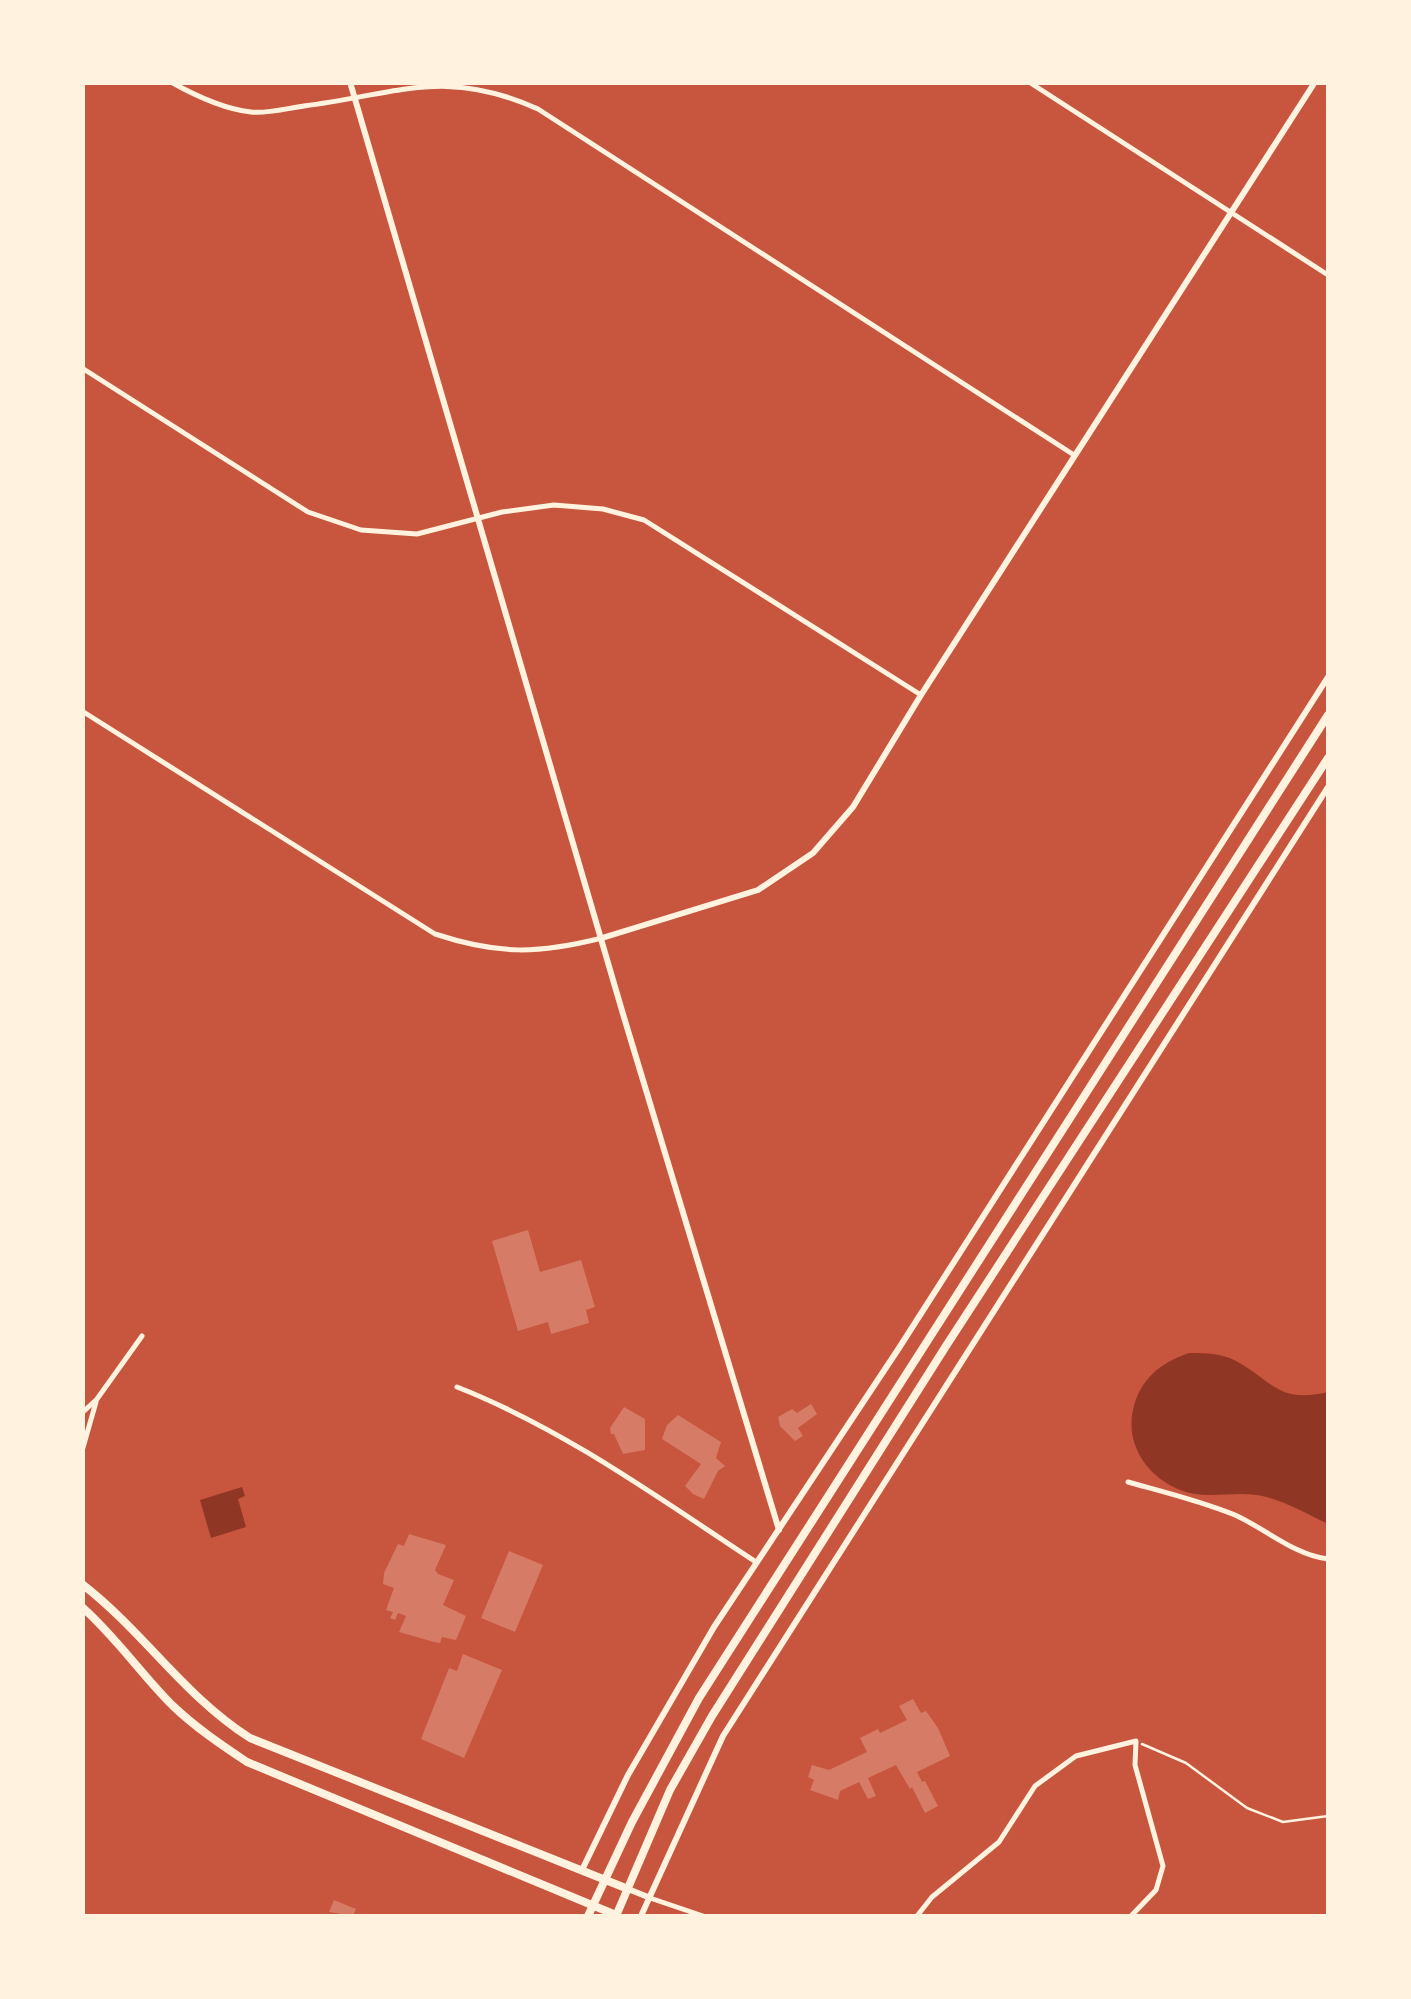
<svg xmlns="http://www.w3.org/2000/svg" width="1411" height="1999" font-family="Barlow,sans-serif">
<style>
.water{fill:#8f3625}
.building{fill:#d67c66}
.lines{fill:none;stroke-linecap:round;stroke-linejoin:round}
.path{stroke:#fff3e0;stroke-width:2.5}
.minor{stroke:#fff3e0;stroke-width:5}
.tertiary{stroke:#fff3e0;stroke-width:6}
.primary{stroke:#fff3e0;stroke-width:8}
</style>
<rect width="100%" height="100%" fill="#c8553d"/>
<g class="water">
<path d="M1189,1353C1206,1353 1221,1353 1236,1361C1273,1381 1278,1404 1328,1392V1524C1305,1513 1282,1499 1257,1495C1236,1492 1215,1497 1195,1494C1156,1487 1124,1451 1133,1410C1140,1379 1160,1363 1189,1353Z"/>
<path d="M242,1487L245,1496L238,1499L246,1527L211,1538L200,1500Z"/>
</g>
<g class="building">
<path d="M528,1230L540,1272L581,1260L595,1307L586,1310L589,1323L551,1334L548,1322L518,1331L492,1241Z"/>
<path d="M811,1404L817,1414L798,1428L803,1436L795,1441L780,1426L778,1417L792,1409L797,1413Z"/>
<path d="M624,1407L645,1419V1450L623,1454L614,1434H611L610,1428Z"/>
<path d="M678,1415L721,1442L716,1458L725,1466L718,1471L704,1499L693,1494L685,1486L701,1464L662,1439L667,1425Z"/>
<path d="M409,1534L446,1545L435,1570L438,1574L454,1580L443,1605L466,1616L456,1640L442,1637L440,1643L434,1642L399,1632L406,1616L398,1613L395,1620L390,1618L393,1612L386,1610L394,1588L383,1584L384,1573L398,1544L404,1546Z"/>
<path d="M509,1551L543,1565L515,1632L481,1618Z"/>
<path d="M463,1654L502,1670L464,1758L421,1739L449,1668L457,1671Z"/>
<path d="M913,1699L921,1713L926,1711L938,1728L950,1756L917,1772L922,1782L925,1781L938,1806L925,1813L912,1787L910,1789L896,1765L868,1778L876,1796L868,1799L859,1782L840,1791L838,1800L810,1790L814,1780L808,1777L812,1765L829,1770L867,1752L860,1738L878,1729L880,1733L907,1720L899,1706Z"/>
<path d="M334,1900L356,1909L353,1916L329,1912Z"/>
</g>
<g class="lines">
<path class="path" d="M1142,1744L1186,1763L1247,1808L1283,1822L1328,1816"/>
<g class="minor">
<path d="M171,82C194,95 224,109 251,112C267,114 288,108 304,106C398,94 445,67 538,109L1074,455"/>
<path d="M1029,82L1328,275"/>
<path d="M82,368L308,512L361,530L417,534L502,512L554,505L603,509L644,520L921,695"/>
<path d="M82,711L435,934C499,955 538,954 602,938"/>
<path d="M457,1387C564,1429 660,1499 756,1562"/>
<path d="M82,1413L97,1399L142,1336"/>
<path d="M82,1451L96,1402"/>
<path d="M1128,1482C1164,1492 1201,1501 1235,1515C1266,1529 1294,1555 1328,1559"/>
<path d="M650,1898L703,1916"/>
<path d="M917,1916L932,1897L999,1842L1035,1786L1076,1756L1136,1741L1135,1765L1163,1866L1156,1890L1131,1916"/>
</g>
<g class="tertiary">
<path d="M350,82L623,1014L779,1530"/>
<path d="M602,938L758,890L813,853L853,807L921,695L1315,82"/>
<path d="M582,1870L628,1775L714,1627L899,1348L1328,677"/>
<path d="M628,1889L648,1897"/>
<path d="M641,1916L723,1736L1328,787"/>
</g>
<g class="primary">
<path d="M82,1584C145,1633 183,1695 250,1738L628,1889"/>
<path d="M82,1607C116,1637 141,1674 172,1705C195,1727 220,1744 247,1762L616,1915"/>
<path d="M588,1916L632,1822L699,1698L1328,715"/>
<path d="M616,1916L670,1790L712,1716L946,1346L1328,758"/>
</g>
</g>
<rect width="1411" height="1999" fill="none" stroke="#fff3e0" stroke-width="170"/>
</svg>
